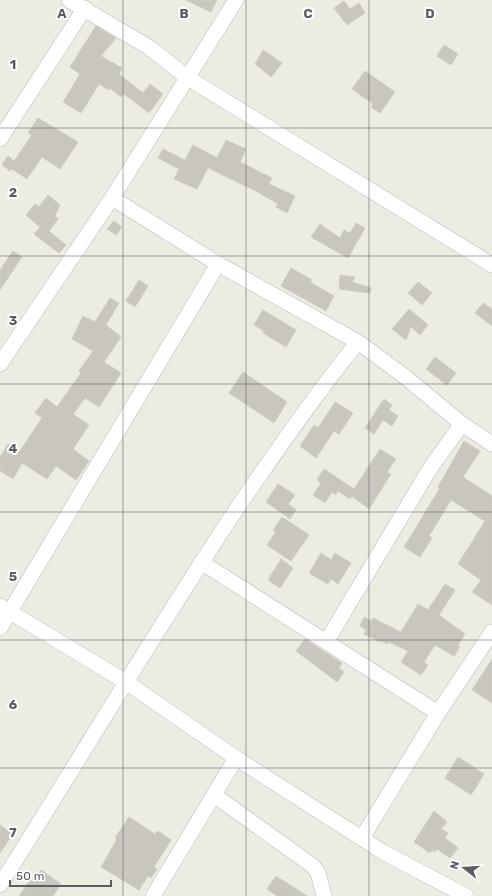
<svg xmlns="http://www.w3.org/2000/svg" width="492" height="896" font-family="Rubik,sans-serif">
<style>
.building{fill:#c8c6bf;stroke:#d1cec1}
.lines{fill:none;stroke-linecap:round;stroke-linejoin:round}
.minor-casing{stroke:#b7b9be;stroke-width:16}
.minor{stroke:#fff;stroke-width:15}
.grid{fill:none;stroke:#5a5d62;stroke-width:1;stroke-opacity:0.55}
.grid-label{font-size:13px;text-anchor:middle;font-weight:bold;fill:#5a5d62;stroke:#fff;stroke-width:4;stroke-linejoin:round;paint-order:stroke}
</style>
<rect width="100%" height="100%" fill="#ecece2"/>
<g class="building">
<path d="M186,0H217L211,12Z"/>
<path d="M344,1L350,9L359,3L365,13L347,25L334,8Z"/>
<path d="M96,26L116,38L101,56L122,68L119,74L143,93L150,84L163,94L149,113L124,94L121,97L110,88L109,90L99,84L81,113L63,102L80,74L70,67Z"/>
<path d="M444,45L458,54L451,65L437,56Z"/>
<path d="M263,50L282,63L271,77L255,64Z"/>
<path d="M365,71L395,92L380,113L371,107L373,104L352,89Z"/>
<path d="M38,118L78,142L60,169L42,157L27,179L12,169L10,171L2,165L8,156L14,161L32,135L28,133Z"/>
<path d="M226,140L246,149L240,162L272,178L269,184L295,196L287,213L276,207L278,204L256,191L208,168L197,189L174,179L179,169L158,158L163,149L185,160L193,145L217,158Z"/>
<path d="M48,195L60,205L55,216L58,219L49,231L66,245L59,253L34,234L40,227L26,215L35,204L39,207Z"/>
<path d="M114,221L122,227L116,235L107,229Z"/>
<path d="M356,223L365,228L348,258L311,237L320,224L340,238L344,230L350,233Z"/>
<path d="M13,251L22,257L0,290V270Z"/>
<path d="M291,268L312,280L310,282L334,296L326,311L281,286Z"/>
<path d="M340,275L355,277L352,282L371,288L370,293L339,289Z"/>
<path d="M139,280L148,286L135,307L126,301Z"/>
<path d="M418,282L432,293L422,305L408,293Z"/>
<path d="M110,298L119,303L106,325L121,337L104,362L121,373L99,407L85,398L73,414L89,425L73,449L89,461L76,480L56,466L47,479L22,463L13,479L0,471V457L8,444L20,451L42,418L35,413L46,398L57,407L81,373L79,371L93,351L72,339L83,316L95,322Z"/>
<path d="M483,303L492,309V326L475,313Z"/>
<path d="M409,309L428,325L420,335L411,327L406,340L392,329Z"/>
<path d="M263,310L296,330L286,347L263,333L264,331L254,325Z"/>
<path d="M435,357L456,373L447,385L426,369Z"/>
<path d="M243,372L287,402L274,423L229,393Z"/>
<path d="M384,399L392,405L389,410L398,416L392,426L383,420L374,434L365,428Z"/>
<path d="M335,402L353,413L339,434L334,431L316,458L300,446L314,425L318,428Z"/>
<path d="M464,441L480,451L463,477L492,496V605L472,592L481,580L458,564L485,521L451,500L429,536L432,538L420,557L404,547L440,488L438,487Z"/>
<path d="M380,449L396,459L387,472L391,474L369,509L352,496L350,499L338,491L336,495L332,492L325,503L313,495L321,483L317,480L324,469L354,489Z"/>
<path d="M278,484L295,495L288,504L296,510L290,519L266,502Z"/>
<path d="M282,517L309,535L291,561L267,545L276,532L273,530Z"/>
<path d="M321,553L331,560L335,553L351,563L338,584L331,579L328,584L309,573Z"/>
<path d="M281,559L293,568L280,588L268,580Z"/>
<path d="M445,584L455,590L439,615L465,634L458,645L460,647L454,656L435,645L424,662L428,665L421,675L401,662L408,651L389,642L387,644L381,641L380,642L364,634L366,630L360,626L364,617L372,621L373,618L401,632L418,604L428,610Z"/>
<path d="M305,639L342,663L339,668L344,672L337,682L296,651Z"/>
<path d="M492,659V703L472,690Z"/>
<path d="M458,757L484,774L471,795L445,778Z"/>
<path d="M434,811L447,822L441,829L448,833L445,838L458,848L450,858L437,849L435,852L432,850L430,853L414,842Z"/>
<path d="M129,817L155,834L158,831L171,840L154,867L157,869L151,878L148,876L139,890L101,867L117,839L115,838Z"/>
<path d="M0,825L13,834L0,853Z"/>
<path d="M41,870L61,884L53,896H19L30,880L34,882Z"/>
<path d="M276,876L307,896H277L267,889Z"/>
</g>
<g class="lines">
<defs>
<g id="minor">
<path d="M69,0L150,48L188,78L492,265"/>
<path d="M0,139L85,8"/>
<path d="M112,198L218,264L358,342L404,376L462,424L492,444"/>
<path d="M0,364L112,198L236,0"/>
<path d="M201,562L438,713"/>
<path d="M0,606L126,682L236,758L383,852L466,896"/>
<path d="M0,628L218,264"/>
<path d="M326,642L431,467L462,424"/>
<path d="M214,795L313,866L318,873L324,896"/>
<path d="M362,838L438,713L492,632"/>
<path d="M0,885C82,756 159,624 244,498C281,445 317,392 358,342"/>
<path d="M153,896L236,758"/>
</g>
</defs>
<use href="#minor" class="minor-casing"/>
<use href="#minor" class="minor"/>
</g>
<path class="grid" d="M123,0V896M246,0V896M369,0V896M0,128H492M0,256H492M0,384H492M0,512H492M0,640H492M0,768H492"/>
<g class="grid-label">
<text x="62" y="18">A</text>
<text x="184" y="18">B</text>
<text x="308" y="18">C</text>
<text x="430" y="18">D</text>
<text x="13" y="69">1</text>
<text x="13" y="197">2</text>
<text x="13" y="325">3</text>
<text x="13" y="453">4</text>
<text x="13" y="581">5</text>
<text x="13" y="709">6</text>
<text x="13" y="837">7</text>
</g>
<g transform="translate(464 868) rotate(287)" stroke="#ffffff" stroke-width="3" paint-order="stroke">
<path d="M0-3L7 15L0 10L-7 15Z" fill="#5a5d62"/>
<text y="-6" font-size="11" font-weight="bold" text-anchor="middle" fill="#5a5d62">N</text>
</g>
<path d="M10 880v6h101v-6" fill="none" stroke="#5a5d62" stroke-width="2"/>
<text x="16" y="880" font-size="12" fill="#5a5d62" stroke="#ffffff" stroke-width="3" paint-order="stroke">50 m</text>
</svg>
